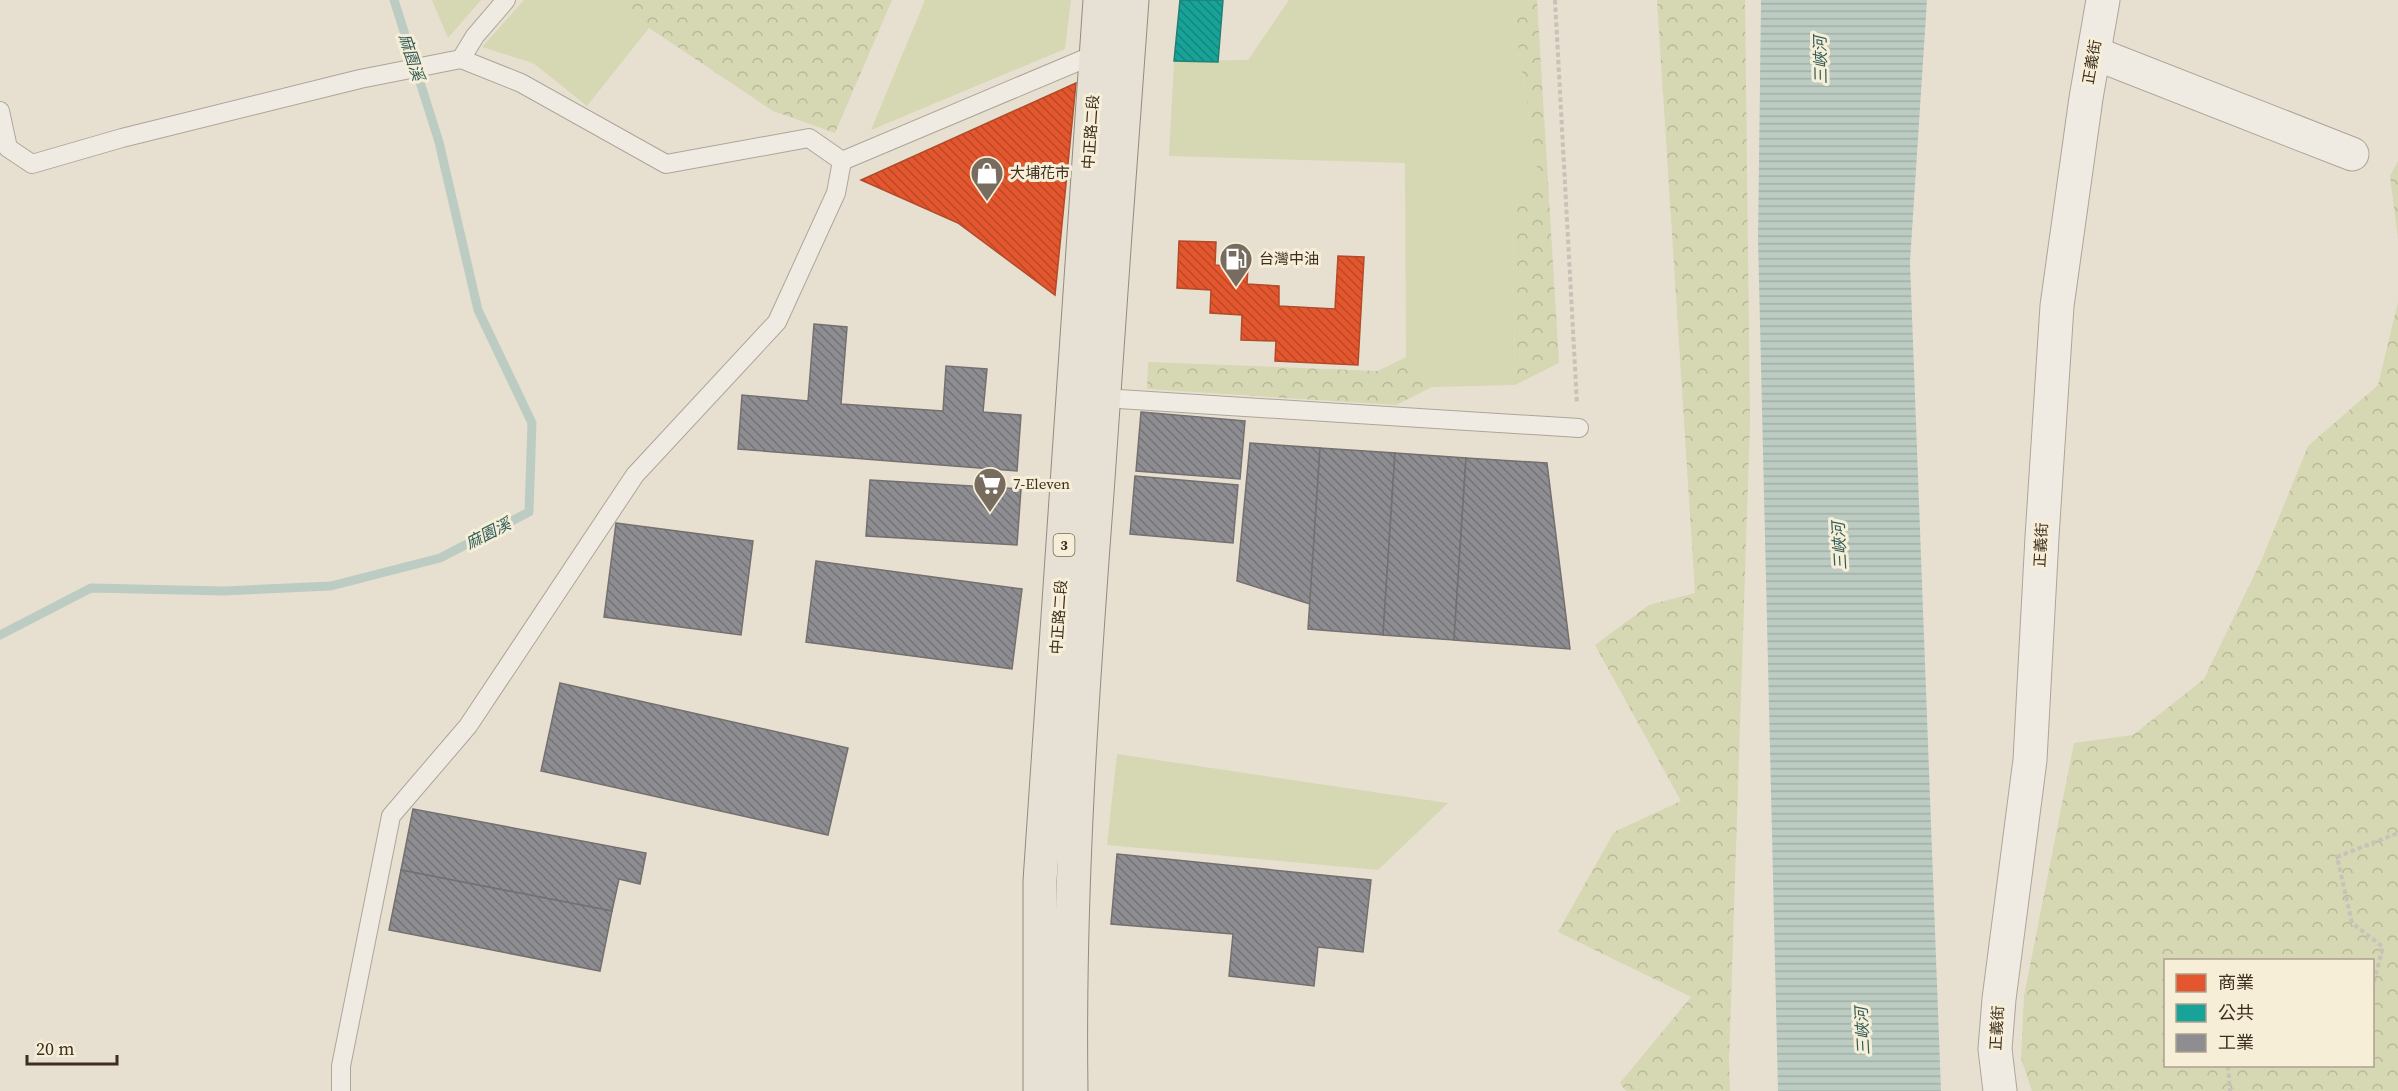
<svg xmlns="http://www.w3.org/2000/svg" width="2398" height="1091" font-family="'Source Serif 4','Noto Sans TC',serif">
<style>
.green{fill:#d6d7b3}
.forest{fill:url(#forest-crowns);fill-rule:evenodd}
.water{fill:url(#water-rules)}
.shops{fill:url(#shops-back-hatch);stroke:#b24b2a;stroke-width:1.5}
.public{fill:url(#public-back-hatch);stroke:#228074;stroke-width:1.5}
.industry{fill:url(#industry-back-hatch);stroke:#757070;stroke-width:1.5}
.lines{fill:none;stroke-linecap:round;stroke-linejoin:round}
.stream{stroke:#bcccc2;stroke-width:9}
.service-casing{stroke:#ada599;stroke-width:20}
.minor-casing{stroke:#ada599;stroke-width:35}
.tertiary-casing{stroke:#ada599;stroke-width:35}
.primary-casing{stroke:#928b80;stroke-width:35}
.path{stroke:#c8c2b9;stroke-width:4;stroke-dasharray:4.5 3;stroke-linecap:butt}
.service{stroke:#efebe3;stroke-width:18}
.minor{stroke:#efebe3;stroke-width:33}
.tertiary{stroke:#efebe3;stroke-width:33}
.primary{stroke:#e6e1d4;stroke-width:33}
.labels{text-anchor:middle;stroke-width:6;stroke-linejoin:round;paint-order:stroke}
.shield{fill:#f7eed8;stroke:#756857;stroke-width:1.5}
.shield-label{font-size:14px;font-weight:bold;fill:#3d2e20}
.street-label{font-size:15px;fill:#3d2e20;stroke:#f7eed8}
.poi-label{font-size:15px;fill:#3d2e20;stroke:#f7eed8;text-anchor:start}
.water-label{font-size:16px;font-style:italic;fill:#2f5d5a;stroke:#f7eed8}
</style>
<defs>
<pattern id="forest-crowns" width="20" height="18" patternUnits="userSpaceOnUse" patternTransform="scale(1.5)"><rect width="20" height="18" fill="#d6d7b3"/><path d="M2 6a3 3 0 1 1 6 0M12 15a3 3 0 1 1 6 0" fill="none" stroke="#b9b99a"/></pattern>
<pattern id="water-rules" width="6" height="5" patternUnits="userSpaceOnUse" patternTransform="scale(1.5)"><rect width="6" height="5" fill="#bcccc2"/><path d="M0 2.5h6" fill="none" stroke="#a2b0a6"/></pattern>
<pattern id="shops-back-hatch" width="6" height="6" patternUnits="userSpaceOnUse" patternTransform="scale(1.5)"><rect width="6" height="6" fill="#e4572e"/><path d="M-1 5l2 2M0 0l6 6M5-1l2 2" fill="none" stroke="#ba4827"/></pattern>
<pattern id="public-back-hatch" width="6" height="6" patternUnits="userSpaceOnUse" patternTransform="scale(1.5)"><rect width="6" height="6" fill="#17a398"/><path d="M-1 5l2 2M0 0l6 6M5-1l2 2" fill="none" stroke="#16857c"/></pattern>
<pattern id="industry-back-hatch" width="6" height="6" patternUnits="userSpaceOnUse" patternTransform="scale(1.5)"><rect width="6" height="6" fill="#8d8d92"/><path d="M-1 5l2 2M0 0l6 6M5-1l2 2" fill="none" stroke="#747477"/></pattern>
</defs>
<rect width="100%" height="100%" fill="#e7e0d1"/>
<g class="green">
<path d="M432,0H481L448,38Z"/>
<path d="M524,0H616L649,28L587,106L533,63L482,47Z"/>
<path d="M925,0H1071L1065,49L871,130Z"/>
<path d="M1289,0H1511L1537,167L1513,212L1515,385L1432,387L1406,357L1405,163L1169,156L1174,61L1248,60Z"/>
<path d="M1117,754L1448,803L1378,870L1107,845Z"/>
</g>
<g class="forest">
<path d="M616,0H892L835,133L773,111L649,28Z"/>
<path d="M1511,0H1537L1559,363L1515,385L1513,212L1537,167Z"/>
<path d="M1657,0H1745L1750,421L1729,1062L1730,1091H1626L1620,1083L1691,997L1558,932L1614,832L1681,801L1595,645L1649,605L1695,593Z"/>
<path d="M2398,161V239L2390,176Z"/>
<path d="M2398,302V1091H2032L2021,1058L2024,996L2074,743L2133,735L2204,679L2262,559L2308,446L2378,385ZM2166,960H2372V1066H2166Z"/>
<path d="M1406,357L1432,387L1396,405L1147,389L1148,362L1378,371Z"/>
</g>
<path class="water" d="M1761,0H1927L1910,262L1941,1091H1778L1758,239Z"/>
<g class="shops">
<path d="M1076,83L1055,295L958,223L861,180Z"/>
<path d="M1179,241L1216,242L1215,265L1248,266L1247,284L1279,286V306L1335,309L1338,256L1364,257L1358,365L1275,361L1276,341L1241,340L1242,315L1210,313L1211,290L1177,288Z"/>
</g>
<path class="public" d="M1180,0H1223L1218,62L1174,61Z"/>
<g class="industry">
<path d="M814,324L847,327L841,404L943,411L946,366L987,369L983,412L1021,415L1017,471L738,449L742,395L808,401Z"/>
<path d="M1141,412L1245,421L1240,479L1136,471Z"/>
<path d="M1250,443L1320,448L1310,604L1237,581Z"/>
<path d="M1320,448L1395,453L1383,635L1308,629Z"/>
<path d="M1395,453L1466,458L1454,640L1383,635Z"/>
<path d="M1466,458L1547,463L1570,649L1454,640Z"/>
<path d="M1135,476L1238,485L1233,543L1130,534Z"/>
<path d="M870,480L1021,489L1017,545L866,536Z"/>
<path d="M616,523L753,541L741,635L604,617Z"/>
<path d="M816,561L1022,589L1012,669L806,642Z"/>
<path d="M560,683L848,748L828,835L541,771Z"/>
<path d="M413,809L646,853L640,884L619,879L612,911L401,870Z"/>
<path d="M1117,854L1371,880L1363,952L1318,947L1314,986L1229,976L1233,934L1111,924Z"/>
<path d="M401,870L612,911L600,971L389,930Z"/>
</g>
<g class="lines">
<path class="stream" d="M0,635L91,588L224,591L331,586L440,558L529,512L532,423L478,310L439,142L394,0"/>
<defs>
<g id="service">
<path d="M461,59L475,36L506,0"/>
<path d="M0,111L8,148L32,164L122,138L360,79L461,59L521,83L666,164L809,138L842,161L836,193L777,322L635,475L468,726L391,816L341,1066V1091"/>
<path d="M842,161L1096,54"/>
<path d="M1103,398L1579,428"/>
</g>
<path id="minor" d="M2094,53L2352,154"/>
<path id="tertiary" d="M2000,1091L1995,1049L1999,999L2030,760L2042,537L2057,306L2086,98L2103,0"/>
<g id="primary">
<path d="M1040,1091V881L1100,0"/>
<path d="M1071,1091C1068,892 1082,692 1097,493C1108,329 1120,164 1132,0"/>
</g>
</defs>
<use href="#service" class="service-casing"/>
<use href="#minor" class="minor-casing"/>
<use href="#tertiary" class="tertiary-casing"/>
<use href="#primary" class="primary-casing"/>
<g class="path">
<path d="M1555,0L1577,404"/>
<path d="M2372,989L2383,947L2352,923L2337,857L2398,833"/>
<path d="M2228,1066L2230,1091"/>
</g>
<use href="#service" class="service"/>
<use href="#minor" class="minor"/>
<use href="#tertiary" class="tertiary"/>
<use href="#primary" class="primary"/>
</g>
<defs>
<symbol id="shop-pin" viewBox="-11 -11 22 30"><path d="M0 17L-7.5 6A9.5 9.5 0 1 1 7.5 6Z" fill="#786c5e" stroke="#f7eed8"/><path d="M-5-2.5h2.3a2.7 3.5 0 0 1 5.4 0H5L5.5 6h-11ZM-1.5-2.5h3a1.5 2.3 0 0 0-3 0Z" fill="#fff"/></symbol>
<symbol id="fuel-pin" viewBox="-11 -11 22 30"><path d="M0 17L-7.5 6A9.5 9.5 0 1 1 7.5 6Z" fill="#786c5e" stroke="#f7eed8"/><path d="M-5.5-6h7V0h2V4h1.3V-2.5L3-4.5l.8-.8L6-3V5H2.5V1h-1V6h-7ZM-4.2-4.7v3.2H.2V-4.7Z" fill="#fff"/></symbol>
<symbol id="supermarket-pin" viewBox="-11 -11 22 30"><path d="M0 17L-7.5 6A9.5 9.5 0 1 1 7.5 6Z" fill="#786c5e" stroke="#f7eed8"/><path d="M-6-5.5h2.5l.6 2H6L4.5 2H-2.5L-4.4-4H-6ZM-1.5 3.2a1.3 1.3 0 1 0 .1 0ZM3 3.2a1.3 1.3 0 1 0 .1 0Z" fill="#fff"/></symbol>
</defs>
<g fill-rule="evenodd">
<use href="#shop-pin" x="968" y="154" width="38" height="52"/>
<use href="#fuel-pin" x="1217" y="240" width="38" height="52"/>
<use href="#supermarket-pin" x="971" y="465" width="38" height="52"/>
</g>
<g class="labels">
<rect class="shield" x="1053.5" y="534" width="21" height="22" rx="4.5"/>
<g class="shield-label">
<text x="1064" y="550">3</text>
</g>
<g class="street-label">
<text transform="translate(2092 62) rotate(-80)" y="5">正義街</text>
<text transform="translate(1091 132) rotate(-86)" y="5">中正路二段</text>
<text transform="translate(2041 545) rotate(-87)" y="5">正義街</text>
<text transform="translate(1059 617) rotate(-86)" y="5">中正路二段</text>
<text transform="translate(1997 1028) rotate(-87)" y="5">正義街</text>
</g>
<g class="poi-label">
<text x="1010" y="178">大埔花市</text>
<text x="1259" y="264">台灣中油</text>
<text x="1013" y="489">7-Eleven</text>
</g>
<g class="water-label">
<text transform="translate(412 57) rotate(72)" y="6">麻園溪</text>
<text transform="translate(1820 60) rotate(-91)" y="6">三峽河</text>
<text transform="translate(488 533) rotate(-27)" y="6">麻園溪</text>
<text transform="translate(1839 546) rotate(-93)" y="6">三峽河</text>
<text transform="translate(1862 1031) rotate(-93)" y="6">三峽河</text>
</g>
</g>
<rect x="2164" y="959" width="210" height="108" fill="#f7eed8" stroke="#ada18e" stroke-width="1.5"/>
<rect x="2176" y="974" width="30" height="18" fill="#e4572e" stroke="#ada18e" stroke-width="1.5"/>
<text x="2218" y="989" font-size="18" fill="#3d2e20">商業</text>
<rect x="2176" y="1004" width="30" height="18" fill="#17a398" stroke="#ada18e" stroke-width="1.5"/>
<text x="2218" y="1019" font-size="18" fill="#3d2e20">公共</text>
<rect x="2176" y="1034" width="30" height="18" fill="#8d8d92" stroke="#ada18e" stroke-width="1.5"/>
<text x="2218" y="1049" font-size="18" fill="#3d2e20">工業</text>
<path d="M27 1055v9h90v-9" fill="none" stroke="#3d2e20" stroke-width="3"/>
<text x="36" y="1055" font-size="18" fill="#3d2e20" stroke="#f7eed8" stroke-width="4.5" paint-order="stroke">20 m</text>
</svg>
